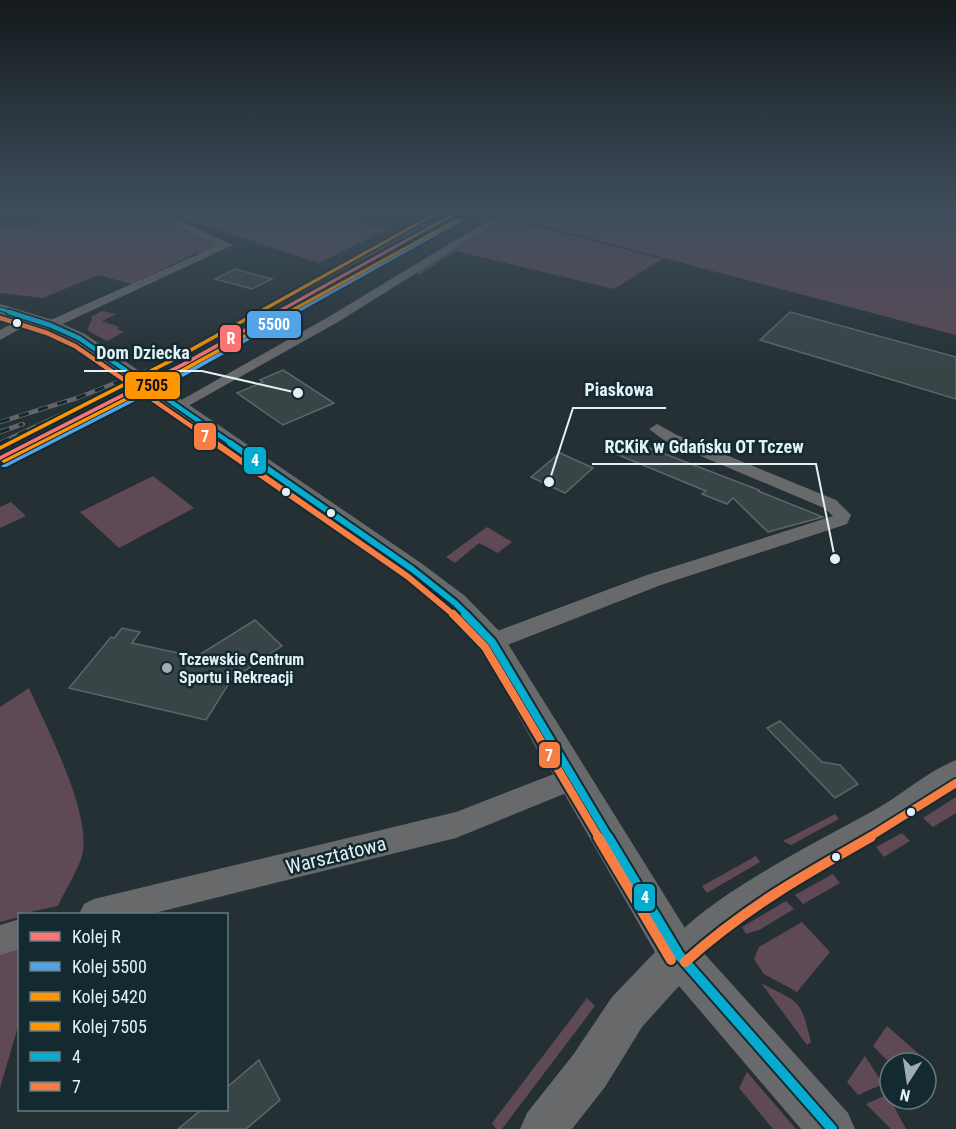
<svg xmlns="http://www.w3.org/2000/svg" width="956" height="1129" font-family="'Roboto Condensed',sans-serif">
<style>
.green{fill:#5f4955}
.building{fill:#394447;stroke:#5d676a;stroke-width:1.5}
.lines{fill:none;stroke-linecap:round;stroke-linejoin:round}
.minor{fill:#68696b;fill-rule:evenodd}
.tertiary{fill:#68696b;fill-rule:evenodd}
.rail-far1-casing{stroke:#616669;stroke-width:4}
.rail-casing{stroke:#616669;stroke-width:4.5}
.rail-far1{stroke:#132a31;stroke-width:2;stroke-dasharray:8;stroke-linecap:butt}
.rail{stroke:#132a31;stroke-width:3;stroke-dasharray:10;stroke-linecap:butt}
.bus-1-far4-casing{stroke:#132a31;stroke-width:5}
.bus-1-far3-casing{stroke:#132a31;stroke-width:8}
.bus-1-far2-casing{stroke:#132a31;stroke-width:10}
.bus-1-far1-casing{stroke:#132a31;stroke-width:12}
.bus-1-casing{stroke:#132a31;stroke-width:14}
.bus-2-far3-casing{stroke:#132a31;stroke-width:8}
.bus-2-far2-casing{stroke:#132a31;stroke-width:10}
.bus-2-far1-casing{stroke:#132a31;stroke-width:12}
.bus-2-casing{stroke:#132a31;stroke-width:14}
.bus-1-far4{stroke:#06acd0;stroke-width:3}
.bus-1-far3{stroke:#06acd0;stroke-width:4.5}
.bus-1-far2{stroke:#06acd0;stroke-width:6}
.bus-1-far1{stroke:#06acd0;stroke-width:8}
.bus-1{stroke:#06acd0;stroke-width:10}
.bus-2-far3{stroke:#f77d43;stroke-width:4.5}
.bus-2-far2{stroke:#f77d43;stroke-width:6}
.bus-2-far1{stroke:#f77d43;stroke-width:8}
.bus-2{stroke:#f77d43;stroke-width:10}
.rail-1-casing{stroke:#132a31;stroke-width:4}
.rail-2-casing{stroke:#132a31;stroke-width:4}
.rail-3-casing{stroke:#132a31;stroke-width:4}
.rail-4-casing{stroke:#132a31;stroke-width:4}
.rail-1{fill:#fc7373;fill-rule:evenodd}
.rail-2{fill:#53a3e8;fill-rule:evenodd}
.rail-3{fill:#ff9500;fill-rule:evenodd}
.rail-4{fill:#ff9500;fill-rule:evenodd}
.bus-dot{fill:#e3f1f5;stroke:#132a31;stroke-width:2}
.poi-dot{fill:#a0adb1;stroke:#132a31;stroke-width:2}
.labels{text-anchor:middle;stroke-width:5;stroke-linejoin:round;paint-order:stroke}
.poi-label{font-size:16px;font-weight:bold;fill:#e3f1f5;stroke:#132a31;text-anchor:start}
.near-street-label{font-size:20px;fill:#e3f1f5;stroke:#132a31}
.leader{fill:none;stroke:#e3f1f5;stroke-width:2}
.callout-dot{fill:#e3f1f5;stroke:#132a31;stroke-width:2}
.callout-label{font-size:18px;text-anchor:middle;font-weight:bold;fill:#e3f1f5;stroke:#132a31;stroke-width:5;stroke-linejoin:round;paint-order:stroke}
.line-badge{stroke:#132a31;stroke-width:2}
.badge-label{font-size:16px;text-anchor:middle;font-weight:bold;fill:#fff}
.pale-badge-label{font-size:16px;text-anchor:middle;font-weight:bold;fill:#111}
</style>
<rect width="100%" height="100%" fill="#243034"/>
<g class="green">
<path d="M76,212H145L173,226L216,241L218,245L202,255L196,253L132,284L98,275L43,298L0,293V227L22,228Z"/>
<path d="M165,212H329L386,230L319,263Z"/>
<path d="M513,212H956V335L508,217Z"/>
<path d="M512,220L662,259L614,289L456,251L419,275L417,273L501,221Z"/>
<path d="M102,311L116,314L102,321L119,327L117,329L124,332L107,341L87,330L92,319L91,317Z"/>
<path d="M153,476L194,508L119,548L80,512Z"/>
<path d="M11,502L26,516L0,528V507Z"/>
<path d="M487,527L512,542L498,553L479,543L455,563L446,557Z"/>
<path d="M364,548C441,599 483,641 524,724C531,737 541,751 545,765C516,713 492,658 450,615C424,590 390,571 361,550Z"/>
<path d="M29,688C47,729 89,808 83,851C81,866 64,892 58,906L20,914L19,917L0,922V707Z"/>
<path d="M956,797V813L933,827L923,818Z"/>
<path d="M835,814L839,819L791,845L783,841Z"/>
<path d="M902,833L910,841L884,857L876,847Z"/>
<path d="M756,856L760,862L707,893L702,886Z"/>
<path d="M833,874L840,883L803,904L795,895Z"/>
<path d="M786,901L794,909L759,930L746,934L742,927Z"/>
<path d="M802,922L830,952L797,992L764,974L754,959L759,947Z"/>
<path d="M19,948V1023L0,1088V954Z"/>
<path d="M761,983C800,1004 800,997 811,1042L807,1045Z"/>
<path d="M587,998L595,1006L502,1129H496L492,1123Z"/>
<path d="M887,1026L928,1062L890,1063L873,1046Z"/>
<path d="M865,1056L883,1084L858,1095L847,1082Z"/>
<path d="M747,1072L796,1129H773L739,1088Z"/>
<path d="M888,1094L890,1099L906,1129H891L866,1104Z"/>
</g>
<g class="building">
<path d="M235,269L272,279L252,289L215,279Z"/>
<path d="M790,312L956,357V399L760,340Z"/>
<path d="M283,370L334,403L283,425L237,393L263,382L260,380Z"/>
<path d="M631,441L759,490L758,491L823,517L768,532L733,498L727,504L702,494L706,491L616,454Z"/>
<path d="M560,453L593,468L565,493L531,477Z"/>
<path d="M255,620L282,646L231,680L206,720L69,688L111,637L114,638L122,628L140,632L132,643L196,657Z"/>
<path d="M780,721L822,762L840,765L858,784L835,798L767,728Z"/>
<path d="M259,1060L280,1100L246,1129H178L201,1110H226V1088Z"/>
</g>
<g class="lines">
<g class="minor">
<path d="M147,212H161L233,245L54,328H46L44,325L46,322L219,245Z"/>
<path d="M502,212H514L338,322L181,410H171L169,407L330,316Z"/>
<path d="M19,320L23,321L25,324L23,327L0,340V330Z"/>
<path d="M657,424L677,435L836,500L851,515L847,524L661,585L500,648L492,650L484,648L481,642L484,636L647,575L833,516L824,508L665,441L649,429Z"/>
<path d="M956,760V786L898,825L780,894L727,933L690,966L679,970L668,966L664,955C683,907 829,836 878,808C904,793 928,771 956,760Z"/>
<path d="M572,767L581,771L585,779L581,787L456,838L151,914H79L84,904L94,899L456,812Z"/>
<path d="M20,919V949L0,955V925Z"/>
</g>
<g class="tertiary">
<path d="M0,212H9L0,217Z"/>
<path d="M0,304L56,321L85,334L421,563L465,596L502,634L693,941L848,1113L855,1129H801L679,986L642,1027L605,1087L572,1129H520L527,1113L573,1055L612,997L655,952L482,650L445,610L403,575L73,342L44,329L0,314Z"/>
</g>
<defs>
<path id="rail-far1" d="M259,313L446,212"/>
<g id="rail">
<path d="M0,422L77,398L169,362L262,312"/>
<path d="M0,432L23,424"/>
<path d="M0,443L95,399"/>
</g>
</defs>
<use href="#rail-far1" class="rail-far1-casing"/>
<use href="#rail" class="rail-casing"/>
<use href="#rail-far1" class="rail-far1"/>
<use href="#rail" class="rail"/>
<defs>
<path id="bus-1-far4" d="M0,309L14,313"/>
<path id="bus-1-far3" d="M9,312L50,325L79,338L232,444"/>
<path id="bus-1-far2" d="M230,443L412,569L455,603L467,615"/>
<path id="bus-1-far1" d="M465,614L492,642L609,838"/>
<path id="bus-1" d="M608,837L679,955L832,1129"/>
<path id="bus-2-far3" d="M0,318L47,333L75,346L217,444"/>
<path id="bus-2-far2" d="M215,443L407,576L454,615"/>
<g id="bus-2-far1">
<path d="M453,614L485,647L599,838"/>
<path d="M868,838L956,783"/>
</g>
<g id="bus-2">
<path d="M598,837L671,960"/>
<path d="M685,962C744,909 802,876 871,837"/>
</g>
</defs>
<use href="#bus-1-far4" class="bus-1-far4-casing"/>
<use href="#bus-1-far3" class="bus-1-far3-casing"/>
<use href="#bus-1-far2" class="bus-1-far2-casing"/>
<use href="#bus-1-far1" class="bus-1-far1-casing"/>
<use href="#bus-1" class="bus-1-casing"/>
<use href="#bus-2-far3" class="bus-2-far3-casing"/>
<use href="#bus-2-far2" class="bus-2-far2-casing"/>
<use href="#bus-2-far1" class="bus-2-far1-casing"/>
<use href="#bus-2" class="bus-2-casing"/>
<use href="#bus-1-far4" class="bus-1-far4"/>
<use href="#bus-1-far3" class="bus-1-far3"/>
<use href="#bus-1-far2" class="bus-1-far2"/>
<use href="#bus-1-far1" class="bus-1-far1"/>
<use href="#bus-1" class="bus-1"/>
<use href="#bus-2-far3" class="bus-2-far3"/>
<use href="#bus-2-far2" class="bus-2-far2"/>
<use href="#bus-2-far1" class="bus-2-far1"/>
<use href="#bus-2" class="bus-2"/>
<defs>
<path id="rail-1" d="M455,212H460L186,365L0,460V456L182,363Z"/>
<path id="rail-2" d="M461,219L464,220L190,373L6,467H2L1,466L186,371Z"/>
<path id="rail-3" d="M436,212H441L182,357L0,450V446L178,355Z"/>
<path id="rail-4" d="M456,219L459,220L185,371L6,462L4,463L1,461L181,369Z"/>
</defs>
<use href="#rail-1" class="rail-1-casing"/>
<use href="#rail-2" class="rail-2-casing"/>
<use href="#rail-3" class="rail-3-casing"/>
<use href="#rail-4" class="rail-4-casing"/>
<use href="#rail-1" class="rail-1"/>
<use href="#rail-2" class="rail-2"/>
<use href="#rail-3" class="rail-3"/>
<use href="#rail-4" class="rail-4"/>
</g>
<linearGradient id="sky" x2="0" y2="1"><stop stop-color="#141a1d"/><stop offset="0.57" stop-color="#3f4e5c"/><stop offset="1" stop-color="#3f4e5c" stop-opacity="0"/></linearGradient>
<rect width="956" height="370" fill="url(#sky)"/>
<g class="bus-dot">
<circle cx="17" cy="323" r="5"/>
<circle cx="286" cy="492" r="5"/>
<circle cx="331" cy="513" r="5"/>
<circle cx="911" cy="812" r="5"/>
<circle cx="836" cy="857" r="5"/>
</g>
<circle class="poi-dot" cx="167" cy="668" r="6"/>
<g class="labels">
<g class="poi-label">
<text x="179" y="665">Tczewskie Centrum<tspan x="179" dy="18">Sportu i Rekreacji</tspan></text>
</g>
<g class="near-street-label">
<text transform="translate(336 855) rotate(-14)" y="7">Warsztatowa</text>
</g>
</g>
<path class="leader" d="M298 393L202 371H84M549 482L573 408H666M835 559L816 464H592"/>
<g class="callout-dot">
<circle cx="298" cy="393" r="6"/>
<circle cx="549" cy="482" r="6"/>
<circle cx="835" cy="559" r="6"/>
</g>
<g class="callout-label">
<text x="143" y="359">Dom Dziecka</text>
<text x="619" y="396">Piaskowa</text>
<text x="704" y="453">RCKiK w Gdańsku OT Tczew</text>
</g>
<g class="line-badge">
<rect x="246" y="310" width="56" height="29" rx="6" fill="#53a3e8"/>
<rect x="219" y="324" width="23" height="29" rx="6" fill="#fc7373"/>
<rect x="124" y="371" width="57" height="29" rx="6" fill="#ff9500"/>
<rect x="193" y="422" width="24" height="29" rx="6" fill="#f77d43"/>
<rect x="243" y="446" width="24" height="29" rx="6" fill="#06acd0"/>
<rect x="538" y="741" width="23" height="28" rx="6" fill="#f77d43"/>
<rect x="633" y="883" width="23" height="29" rx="6" fill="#06acd0"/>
</g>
<g class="badge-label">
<text x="274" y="330">5500</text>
<text x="231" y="344">R</text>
<text x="205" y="442">7</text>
<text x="255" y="466">4</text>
<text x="549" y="761">7</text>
<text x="645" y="903">4</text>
</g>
<g class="pale-badge-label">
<text x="152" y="391">7505</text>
</g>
<rect x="18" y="913" width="210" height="198" fill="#132a31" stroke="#667a7f" stroke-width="1.5"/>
<rect x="30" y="932" width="30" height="9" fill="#fc7373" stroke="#667a7f" stroke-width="1.5"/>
<text x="72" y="943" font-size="18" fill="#e3f1f5">Kolej R</text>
<rect x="30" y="962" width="30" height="9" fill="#53a3e8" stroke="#667a7f" stroke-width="1.5"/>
<text x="72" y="973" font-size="18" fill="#e3f1f5">Kolej 5500</text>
<rect x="30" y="992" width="30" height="9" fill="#ff9500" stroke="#667a7f" stroke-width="1.5"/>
<text x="72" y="1003" font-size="18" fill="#e3f1f5">Kolej 5420</text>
<rect x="30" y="1022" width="30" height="9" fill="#ff9500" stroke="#667a7f" stroke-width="1.5"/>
<text x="72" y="1033" font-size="18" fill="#e3f1f5">Kolej 7505</text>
<rect x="30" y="1052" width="30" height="9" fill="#06acd0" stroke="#667a7f" stroke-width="1.5"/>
<text x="72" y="1063" font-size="18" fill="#e3f1f5">4</text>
<rect x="30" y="1082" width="30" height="9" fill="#f77d43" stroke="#667a7f" stroke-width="1.5"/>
<text x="72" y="1093" font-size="18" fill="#e3f1f5">7</text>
<g transform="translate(908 1081) rotate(192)"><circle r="28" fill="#132a31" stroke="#667a7f" stroke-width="1.5"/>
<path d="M0-4.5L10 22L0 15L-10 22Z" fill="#a0adb1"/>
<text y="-9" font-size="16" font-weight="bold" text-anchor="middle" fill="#e3f1f5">N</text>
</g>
</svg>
